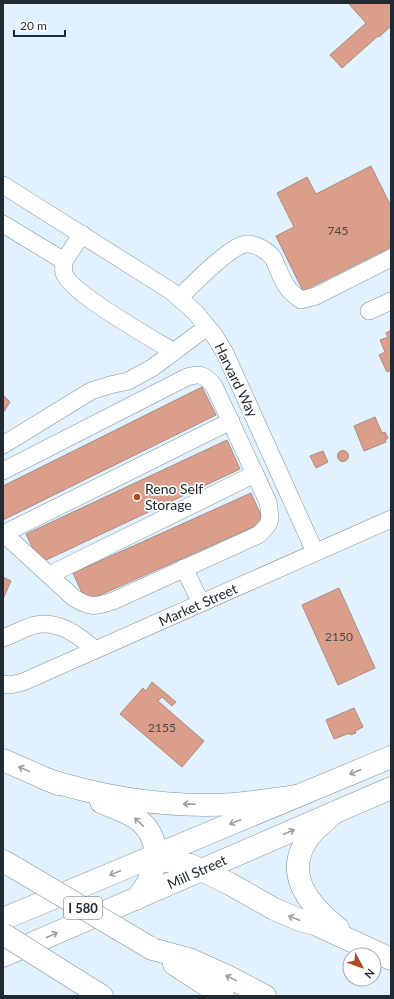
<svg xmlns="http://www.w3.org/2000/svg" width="394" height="999" font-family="Lato,sans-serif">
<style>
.building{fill:#db9e8a;stroke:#aa8b81}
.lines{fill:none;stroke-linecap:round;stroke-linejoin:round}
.minor-casing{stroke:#7a93a6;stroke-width:18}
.major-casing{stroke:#7a93a6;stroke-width:23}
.highway-casing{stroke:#7a93a6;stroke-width:23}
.minor{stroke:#fff;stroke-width:17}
.major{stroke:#fff;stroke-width:22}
.highway{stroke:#fff;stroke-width:22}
.highway-bridge-casing{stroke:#7a93a6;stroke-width:23;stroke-linecap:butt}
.highway-bridge{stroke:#fff;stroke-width:22}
.oneway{stroke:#9b9fa3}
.poi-dot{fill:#b14a25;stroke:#fff;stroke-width:1.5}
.labels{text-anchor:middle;stroke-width:3.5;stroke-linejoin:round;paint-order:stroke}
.number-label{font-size:12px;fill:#4f4748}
.shield{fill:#fff;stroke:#636a70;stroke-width:1}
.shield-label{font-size:13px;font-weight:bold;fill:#202a32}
.street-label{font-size:14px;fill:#202a32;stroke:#fff}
.poi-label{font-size:14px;fill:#202a32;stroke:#fff;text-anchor:start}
</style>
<rect width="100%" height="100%" fill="#e1f1fe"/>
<g class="building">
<path d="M348,3H391V26L379,37L378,36L342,68L330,55L366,23Z"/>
<path d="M371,166L391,206V247L303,291L276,236L294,227L277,193L307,177L316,194Z"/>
<path d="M391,330V370L387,372L379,355L385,352L380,340L388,337L386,333Z"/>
<path d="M202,387L216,415L3,520V486Z"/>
<path d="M3,395L10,402L3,413Z"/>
<path d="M375,417L382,433L385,432L388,438L385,440L386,442L364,451L354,426Z"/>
<path d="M227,440L240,469L44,561L35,553L26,534Z"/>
<circle cx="343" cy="456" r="5.5"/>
<path d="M323,451L328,462L316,468L310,456Z"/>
<path d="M251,493L264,522L89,600L83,595L73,573Z"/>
<path d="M3,577L11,581L3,599Z"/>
<path d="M339,588L375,668L338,685L302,605Z"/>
<path d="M152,682L176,702L172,706L162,697L158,701L204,741L182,767L120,714L143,688L146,691Z"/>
<path d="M354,708L363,727L355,731L356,733L350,735V733L334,739L326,720Z"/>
</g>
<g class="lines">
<defs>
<g id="minor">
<path d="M3,185L171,291L195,312L214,335L225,353L315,552"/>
<path d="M3,224L64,261L82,234"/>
<path d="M64,261C64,265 63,270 64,273C70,293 153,339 174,352"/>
<path d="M179,298C192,285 230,246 246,244C255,243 268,251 273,258C275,261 276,266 278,269C284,284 288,291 301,300L316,296L391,258"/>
<path d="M369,311L391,301"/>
<path d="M3,445L91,391L110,385L128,381L152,368L207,327"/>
<path d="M3,471L187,377C201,373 205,375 214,386L268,502C271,520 272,523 258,535L113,601C95,607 91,608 74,598L3,533"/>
<path d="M3,534L231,421"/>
<path d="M184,568L201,603"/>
<path d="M49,575L255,474"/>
<path d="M3,638C12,635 20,630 29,627C54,617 78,634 95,650"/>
<path d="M3,684L10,685L23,682L391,519"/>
</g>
<g id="major">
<path d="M3,919L391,757"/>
<path d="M3,956L391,788"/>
</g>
<g id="highway">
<path d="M3,760L58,784"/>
<path d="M45,779C105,798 170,808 234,804C255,802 276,799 297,796"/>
<path d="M101,802C114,808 129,812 140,821C165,843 156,877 136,899"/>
<path d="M334,813C326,820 316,828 309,837C282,874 309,905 338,928"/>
<path d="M3,861L17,869"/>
<path d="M143,861H167L191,865L230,884L274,909L300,920L315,924L391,959"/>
<path d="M152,949L189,959L229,977L265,996"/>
<path d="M174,964L223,996"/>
<path d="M89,988L102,996"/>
</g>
</defs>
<use href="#minor" class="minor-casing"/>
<use href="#major" class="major-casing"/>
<use href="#highway" class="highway-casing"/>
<use href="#minor" class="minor"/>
<use href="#major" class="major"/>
<use href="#highway" class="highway"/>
<defs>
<g id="highway-bridge">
<path d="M17,869L149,947"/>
<path d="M3,934L89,988"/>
</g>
</defs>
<use href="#highway-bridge" class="highway-bridge-casing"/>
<use href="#highway-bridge" class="highway-bridge"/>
</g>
<defs><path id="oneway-shaft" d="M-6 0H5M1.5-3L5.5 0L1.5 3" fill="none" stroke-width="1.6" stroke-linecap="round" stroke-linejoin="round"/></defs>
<g class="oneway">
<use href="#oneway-shaft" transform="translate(24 769) rotate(-156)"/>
<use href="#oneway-shaft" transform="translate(355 772) rotate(157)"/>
<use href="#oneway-shaft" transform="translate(189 804) rotate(-178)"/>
<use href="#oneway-shaft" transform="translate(139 822) rotate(-137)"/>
<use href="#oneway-shaft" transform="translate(235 822) rotate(157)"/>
<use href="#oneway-shaft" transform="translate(289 832) rotate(-23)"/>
<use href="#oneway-shaft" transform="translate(115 873) rotate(158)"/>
<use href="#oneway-shaft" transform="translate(294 918) rotate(-159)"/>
<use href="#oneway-shaft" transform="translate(52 935) rotate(-24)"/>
<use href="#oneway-shaft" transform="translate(231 978) rotate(-154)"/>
</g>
<circle class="poi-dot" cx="137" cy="497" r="4"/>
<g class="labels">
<g class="number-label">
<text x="338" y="235">745</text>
<text x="339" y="641">2150</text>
<text x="162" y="732">2155</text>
</g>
<rect class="shield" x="64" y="897" width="38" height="22" rx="3"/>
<g class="shield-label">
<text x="83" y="913">I 580</text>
</g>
<g class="street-label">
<text transform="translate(236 380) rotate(64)" y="5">Harvard Way</text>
<text transform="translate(198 605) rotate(-24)" y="5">Market Street</text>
<text transform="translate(197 872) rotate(-24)" y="5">Mill Street</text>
</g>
<g class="poi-label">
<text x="145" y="494">Reno Self<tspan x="145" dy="16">Storage</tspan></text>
</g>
</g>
<rect width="394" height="999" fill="none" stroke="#202a32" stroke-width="8"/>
<g transform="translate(362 967) rotate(131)"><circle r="19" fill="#ffffff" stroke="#a6aaad"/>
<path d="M0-3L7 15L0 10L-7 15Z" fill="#b14a25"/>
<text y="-6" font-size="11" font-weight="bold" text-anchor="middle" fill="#202a32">N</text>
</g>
<path d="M14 30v6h51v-6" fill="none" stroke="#202a32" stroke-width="2"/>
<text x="20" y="30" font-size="12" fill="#202a32" stroke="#ffffff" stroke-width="3" paint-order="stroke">20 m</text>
</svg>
